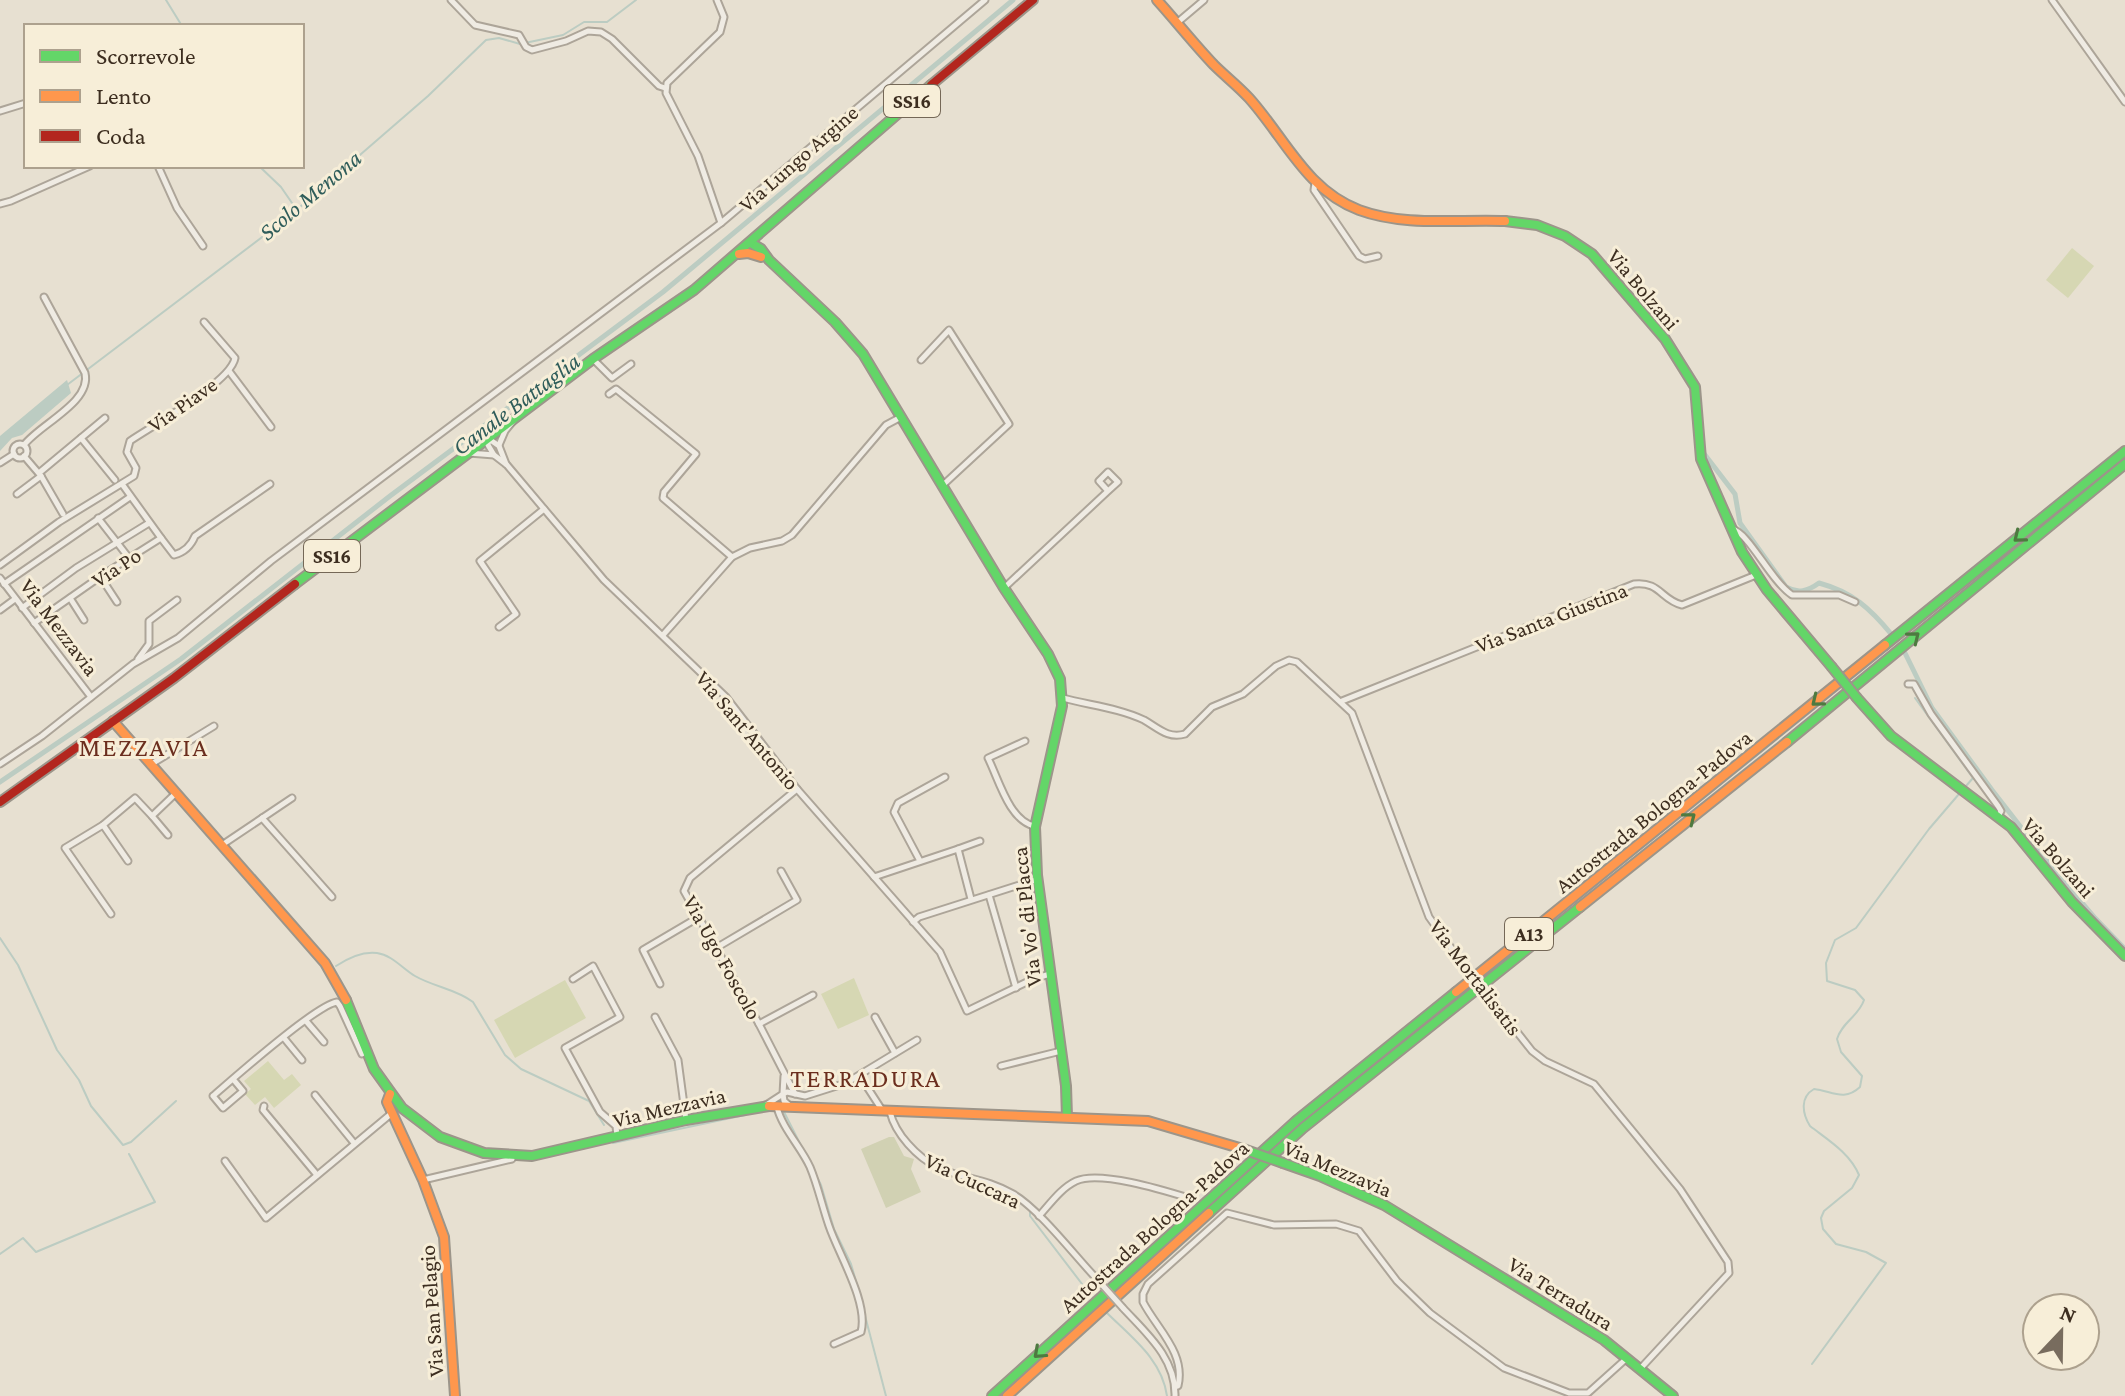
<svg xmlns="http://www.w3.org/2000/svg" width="2125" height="1396" font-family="'Crimson Pro',serif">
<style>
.green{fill:#d6d7b3}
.cemetery{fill:#d1d1b3}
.water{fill:#bcccc2}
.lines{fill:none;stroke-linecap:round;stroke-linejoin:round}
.stream{stroke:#bcccc2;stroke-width:2}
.canal{stroke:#bcccc2;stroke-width:5}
.street-casing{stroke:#ada599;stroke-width:9}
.fast-casing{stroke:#9c958a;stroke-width:12}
.slow-casing{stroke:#9c958a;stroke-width:12}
.jam-casing{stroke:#9c958a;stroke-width:12}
.street{stroke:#efebe3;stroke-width:5}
.fast{stroke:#63d668;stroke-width:8}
.slow{stroke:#ff974d;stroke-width:8}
.jam{stroke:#b3261e;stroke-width:8}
.street-bridge-casing{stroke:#ada599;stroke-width:9;stroke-linecap:butt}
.fast-bridge-casing{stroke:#9c958a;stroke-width:12;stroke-linecap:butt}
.street-bridge{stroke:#efebe3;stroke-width:5}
.fast-bridge{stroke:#63d668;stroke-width:8}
.oneway{stroke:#4e7a40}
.labels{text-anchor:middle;stroke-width:6;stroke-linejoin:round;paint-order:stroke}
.shield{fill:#f7eed8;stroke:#756857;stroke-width:2}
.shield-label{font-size:20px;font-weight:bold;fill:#3d2e20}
.street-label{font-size:22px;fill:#3d2e20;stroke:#f7eed8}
.water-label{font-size:24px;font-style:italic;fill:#2f5d5a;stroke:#f7eed8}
.quarter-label{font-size:26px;letter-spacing:2px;fill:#6b2e1e;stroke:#f7eed8}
</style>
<rect width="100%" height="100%" fill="#e7e0d1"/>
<g class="green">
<path d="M2072,248L2094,266L2068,298L2046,280Z"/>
<path d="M854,978L869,1015L838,1029L821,994Z"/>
<path d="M565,980L586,1018L515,1058L494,1020Z"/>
<path d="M268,1061L284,1080L292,1074L301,1085L274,1108L265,1097L255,1105L245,1094L251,1089L244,1081Z"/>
</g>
<path class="cemetery" d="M889,1137H894L904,1156L914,1159L911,1169L921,1192L886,1208L861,1149Z"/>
<path class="water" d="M67,380L71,393L22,435L12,438L0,451V436Z"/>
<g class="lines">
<g class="stream">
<path d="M166,0L182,26"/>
<path d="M259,166L281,187L292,203"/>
<path d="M67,385L286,219L428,96L486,40L499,38L520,44L563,35L584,22H607L636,0"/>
<path d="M1915,698L1973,778L1966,786"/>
<path d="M0,938L18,965L57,1050L79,1080L91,1106L123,1145L131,1142L176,1101"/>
<path d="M336,966C348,958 362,951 377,953C392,955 403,969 415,976C434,987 456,989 473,1002L505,1055L521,1069L589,1101L604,1125"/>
<path d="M784,1112L821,1185L834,1229L851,1264L862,1302"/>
<path d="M613,1143L745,1115"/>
<path d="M1030,1212V1216L1092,1297"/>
<path d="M0,1254L23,1238L36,1252L155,1202L129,1154"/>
<path d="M863,1308L886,1396"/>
<path d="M1106,1312C1131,1337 1162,1359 1167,1396"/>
<path d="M1812,1364L1886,1263L1866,1252L1836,1244L1823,1229L1821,1218L1824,1211L1852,1188L1859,1175C1850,1153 1828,1140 1810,1126C1802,1113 1800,1097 1814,1089C1832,1091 1844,1102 1860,1087L1862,1076L1841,1052L1837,1039C1842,1022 1859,1016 1864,1000L1855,990L1827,981L1826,963L1835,940L1856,928L1929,829L1959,794"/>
</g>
<g class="canal">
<path d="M1702,451L1735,494L1740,523L1786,587C1798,594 1808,591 1819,583C1852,592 1870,608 1892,635"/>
<path d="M1903,649L1932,708L1992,790L2055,871L2095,918L2125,949"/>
<path d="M0,782L181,659L390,496L663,292L1013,0"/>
</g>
<defs>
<g id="street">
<path d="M451,0L475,25L519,35L526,47L532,50L566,41L588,31L601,32L612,39L659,86L665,88"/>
<path d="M717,0L724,17L720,32L667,83L666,93L698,156L721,223"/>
<path d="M2052,0L2125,102"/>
<path d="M1178,22L1204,0"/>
<path d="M0,111L26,103"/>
<path d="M158,166L177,208L203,246"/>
<path d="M1315,183L1314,190L1359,256L1365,259L1378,256"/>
<path d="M0,204L11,201L90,166"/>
<path d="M593,359L612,378L631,364"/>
<path d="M921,360L949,330L1009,424L943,485"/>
<path d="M229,371L271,427"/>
<path d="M609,394L616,389L696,454L664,492L663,498L732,557"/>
<path d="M81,438L115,480"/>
<path d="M489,439L499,446L506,464"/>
<path d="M489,439L488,445L494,455"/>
<circle cx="20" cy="451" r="7"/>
<path d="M24,445C40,424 92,402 85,373L44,297"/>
<path d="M499,445L505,431L514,420"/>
<path d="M469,453L494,455L507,465L604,580L726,697L797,789L940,952L967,1011L1033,979L1050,974"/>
<path d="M24,456L41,476L63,514"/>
<path d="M0,463L14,454"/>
<path d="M39,473L105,418"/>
<path d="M122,484L161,538"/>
<path d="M17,494L41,476"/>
<path d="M98,518L129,558"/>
<path d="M1732,529C1749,533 1770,580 1792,595H1839L1855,602"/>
<path d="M0,565L59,522L134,476L136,468L127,452L130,441C152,426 231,382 235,358L204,322"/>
<path d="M100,576L117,602"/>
<path d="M0,578L91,697"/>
<path d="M4,584L130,497"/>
<path d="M1004,588L1108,491L1118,482L1108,472L1099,481L1108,491"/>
<path d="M70,598L84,620"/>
<path d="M22,608L76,568L149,523"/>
<path d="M0,610L15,599"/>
<path d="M34,623L104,574L161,538L174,555C185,552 191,546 195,536L270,484"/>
<path d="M499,627L516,614L480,561L544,509"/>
<path d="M663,635L732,557L750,548L782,541L792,535L886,425L901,417"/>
<path d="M138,659L149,644V621L177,600"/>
<path d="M1908,684H1914L1931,714L1998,806L2001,811L1998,817"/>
<path d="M1063,698C1088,705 1119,708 1144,720C1158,728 1168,739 1185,734L1212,707L1243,694L1276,666L1289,660L1297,662L1352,713L1429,917L1467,970"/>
<path d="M1342,701L1634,584C1660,581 1661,600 1682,605L1756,575"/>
<path d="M1025,741L988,758C999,780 1009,820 1034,826"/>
<path d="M0,764L42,736L133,664L178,638L271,561L721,223L985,0"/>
<path d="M150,765L214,726"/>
<path d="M152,816L168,835"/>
<path d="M262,818L332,897"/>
<path d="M103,825L128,861"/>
<path d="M222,845L292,798"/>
<path d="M958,849L980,841"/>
<path d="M920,861L894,812L898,803L945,777"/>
<path d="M874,877L958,849L971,899"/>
<path d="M989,895L1016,988"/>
<path d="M111,914L65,848L103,825L135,798L152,816L175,794"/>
<path d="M913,922L919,917L1038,879"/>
<path d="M716,948L797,900L781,871"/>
<path d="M573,979L593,966L620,1017L565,1048L600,1112L616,1126L617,1136"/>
<path d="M660,984L643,950L699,917"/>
<path d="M1491,999L1532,1051L1545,1061L1594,1084L1680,1189L1728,1262L1729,1273L1640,1369"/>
<path d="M655,1017L678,1060L686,1120"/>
<path d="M875,1017L895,1053"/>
<path d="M306,1021L324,1042"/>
<path d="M759,1024L813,995"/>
<path d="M284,1038L302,1060"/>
<path d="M1001,1066L1061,1051"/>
<path d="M860,1076L882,1110"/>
<path d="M233,1079L243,1091L223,1108L213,1096C234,1078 316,1005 337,1002L340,1006L362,1054"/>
<path d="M795,1094L759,1024L684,891L690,878L797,789"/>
<path d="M315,1095L354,1143"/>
<path d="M766,1105L783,1094L784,1076"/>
<path d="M264,1106L263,1110L317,1175"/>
<path d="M790,1106L784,1101L783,1094L787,1092L805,1096L846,1083L917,1040"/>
<path d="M777,1107C782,1128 801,1147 810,1167C818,1186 822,1206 829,1226C838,1253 869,1303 861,1332L834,1344"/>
<path d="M890,1112C893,1124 900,1135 908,1144C942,1183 974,1171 1013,1194C1039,1209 1074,1255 1096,1278"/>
<path d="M225,1161L266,1218L392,1113"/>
<path d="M423,1180L512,1159"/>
<path d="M1039,1216C1050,1204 1061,1188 1076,1181C1100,1170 1166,1191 1192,1199"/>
<path d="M1123,1308C1146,1333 1176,1358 1175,1396"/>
<path d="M1175,1387L1178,1386C1186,1353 1157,1329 1143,1302V1294L1148,1284L1227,1213L1274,1225L1336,1224L1359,1231L1397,1281L1430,1313L1504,1368L1569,1393H1588L1627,1358"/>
</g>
<g id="fast">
<path d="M1505,221L1537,225L1565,236L1592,254L1665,339L1695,387L1701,459L1742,552L1767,590L1831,666"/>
<path d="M751,243L761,249L769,260L835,322L863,354L1004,588L1048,654L1060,679L1062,706L1035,827L1037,875L1066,1086L1067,1117"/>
<path d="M295,584L593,359L694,290L931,85"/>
<path d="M1885,645L2125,451"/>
<path d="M1857,698L1891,736L2011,827L2072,902L2125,956"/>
<path d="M1787,742L2125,464"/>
<path d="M346,1000L374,1069L402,1108L440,1137L484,1153L532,1156L686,1120L769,1106"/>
<path d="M1283,1163L1320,1176L1384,1205L1604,1340L1673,1396"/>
<path d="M1209,1213L1303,1128L1580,907"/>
<path d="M992,1396L1296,1121L1456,992"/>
</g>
<g id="slow">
<path d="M1157,0C1176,21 1194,44 1214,65C1225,76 1238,86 1249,98C1285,138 1306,190 1359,210C1405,227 1457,219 1505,221"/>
<path d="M739,254L748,253L761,257"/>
<path d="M113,721L325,963L346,1000"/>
<path d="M1580,907L1787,742"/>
<path d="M1456,992L1885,645"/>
<path d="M390,1094L387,1102L423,1180L444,1237L455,1396"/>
<path d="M769,1106L1148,1121L1243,1149"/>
<path d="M1007,1396L1209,1213"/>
</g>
<g id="jam">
<path d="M931,85L1033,0"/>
<path d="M0,802L174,678L295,584"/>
</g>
</defs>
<use href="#street" class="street-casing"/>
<use href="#fast" class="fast-casing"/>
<use href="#slow" class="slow-casing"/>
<use href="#jam" class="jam-casing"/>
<use href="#street" class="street"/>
<use href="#fast" class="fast"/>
<use href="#slow" class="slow"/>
<use href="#jam" class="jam"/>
<defs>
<g id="street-bridge">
<path d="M1467,970L1491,999"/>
<path d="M1096,1278L1123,1308"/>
</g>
<g id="fast-bridge">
<path d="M1831,666L1857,698"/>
<path d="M1243,1149L1283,1163"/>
</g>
</defs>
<use href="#street-bridge" class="street-bridge-casing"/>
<use href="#fast-bridge" class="fast-bridge-casing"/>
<use href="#street-bridge" class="street-bridge"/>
<use href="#fast-bridge" class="fast-bridge"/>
</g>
<defs><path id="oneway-chevron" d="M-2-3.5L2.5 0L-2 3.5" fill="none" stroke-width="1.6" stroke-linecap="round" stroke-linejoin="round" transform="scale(2)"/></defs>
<g class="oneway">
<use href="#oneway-chevron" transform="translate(2019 537) rotate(141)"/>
<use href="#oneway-chevron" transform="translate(1914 637) rotate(-39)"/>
<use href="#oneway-chevron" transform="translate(1817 701) rotate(141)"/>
<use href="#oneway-chevron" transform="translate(1690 818) rotate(-38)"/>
<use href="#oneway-chevron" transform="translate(1039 1353) rotate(138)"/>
</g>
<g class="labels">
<g class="shield">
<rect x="884" y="85" width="56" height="32" rx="6"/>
<rect x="304" y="540" width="56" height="32" rx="6"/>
<rect x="1505" y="918" width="48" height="32" rx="6"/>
</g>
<g class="shield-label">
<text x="912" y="108">SS16</text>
<text x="332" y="563">SS16</text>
<text x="1529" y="941">A13</text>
</g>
<g class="street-label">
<text transform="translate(798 158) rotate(-41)" y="8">Via Lungo Argine</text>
<text transform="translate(1644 289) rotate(50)" y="8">Via Bolzani</text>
<text transform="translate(182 404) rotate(-35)" y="8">Via Piave</text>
<text transform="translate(116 567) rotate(-33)" y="8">Via Po</text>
<text transform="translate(1551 617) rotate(-21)" y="8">Via Santa Giustina</text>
<text transform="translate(60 627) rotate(53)" y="8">Via Mezzavia</text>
<text transform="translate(748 730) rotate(50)" y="8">Via Sant'Antonio</text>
<text transform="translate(1653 811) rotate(-39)" y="8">Autostrada Bologna-Padova</text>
<text transform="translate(2059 857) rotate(49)" y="8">Via Bolzani</text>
<text transform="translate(1026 917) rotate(-96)" y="8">Via Vo' di Placca</text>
<text transform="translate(723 957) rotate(61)" y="8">Via Ugo Foscolo</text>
<text transform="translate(1476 977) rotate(53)" y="8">Via Mortalisatis</text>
<text transform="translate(669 1107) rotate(-13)" y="8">Via Mezzavia</text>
<text transform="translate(1338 1168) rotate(23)" y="8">Via Mezzavia</text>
<text transform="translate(973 1180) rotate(25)" y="8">Via Cuccara</text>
<text transform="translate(1154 1226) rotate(-42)" y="8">Autostrada Bologna-Padova</text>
<text transform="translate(1561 1293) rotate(32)" y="8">Via Terradura</text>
<text transform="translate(431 1311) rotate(-94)" y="8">Via San Pelagio</text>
</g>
<g class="water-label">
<text transform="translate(310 195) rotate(-40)" y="8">Scolo Menona</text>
<text transform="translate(516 404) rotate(-37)" y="8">Canale Battaglia</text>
</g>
<g class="quarter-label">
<text x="144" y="756">MEZZAVIA</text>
<text x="866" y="1087">TERRADURA</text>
</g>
</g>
<rect x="24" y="24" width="280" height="144" fill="#f7eed8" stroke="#ada18e" stroke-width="2"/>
<rect x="40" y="50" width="40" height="12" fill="#63d668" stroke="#ada18e" stroke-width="2"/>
<text x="96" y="64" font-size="24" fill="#3d2e20">Scorrevole</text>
<rect x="40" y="90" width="40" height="12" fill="#ff974d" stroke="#ada18e" stroke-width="2"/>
<text x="96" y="104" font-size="24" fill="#3d2e20">Lento</text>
<rect x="40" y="130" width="40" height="12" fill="#b3261e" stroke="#ada18e" stroke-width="2"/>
<text x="96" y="144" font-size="24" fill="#3d2e20">Coda</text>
<g transform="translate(2061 1332) rotate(22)"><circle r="38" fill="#f7eed8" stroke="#ada18e" stroke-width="2"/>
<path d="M0-6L14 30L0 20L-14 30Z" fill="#786c5e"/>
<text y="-12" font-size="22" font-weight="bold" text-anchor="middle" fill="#3d2e20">N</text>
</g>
</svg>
